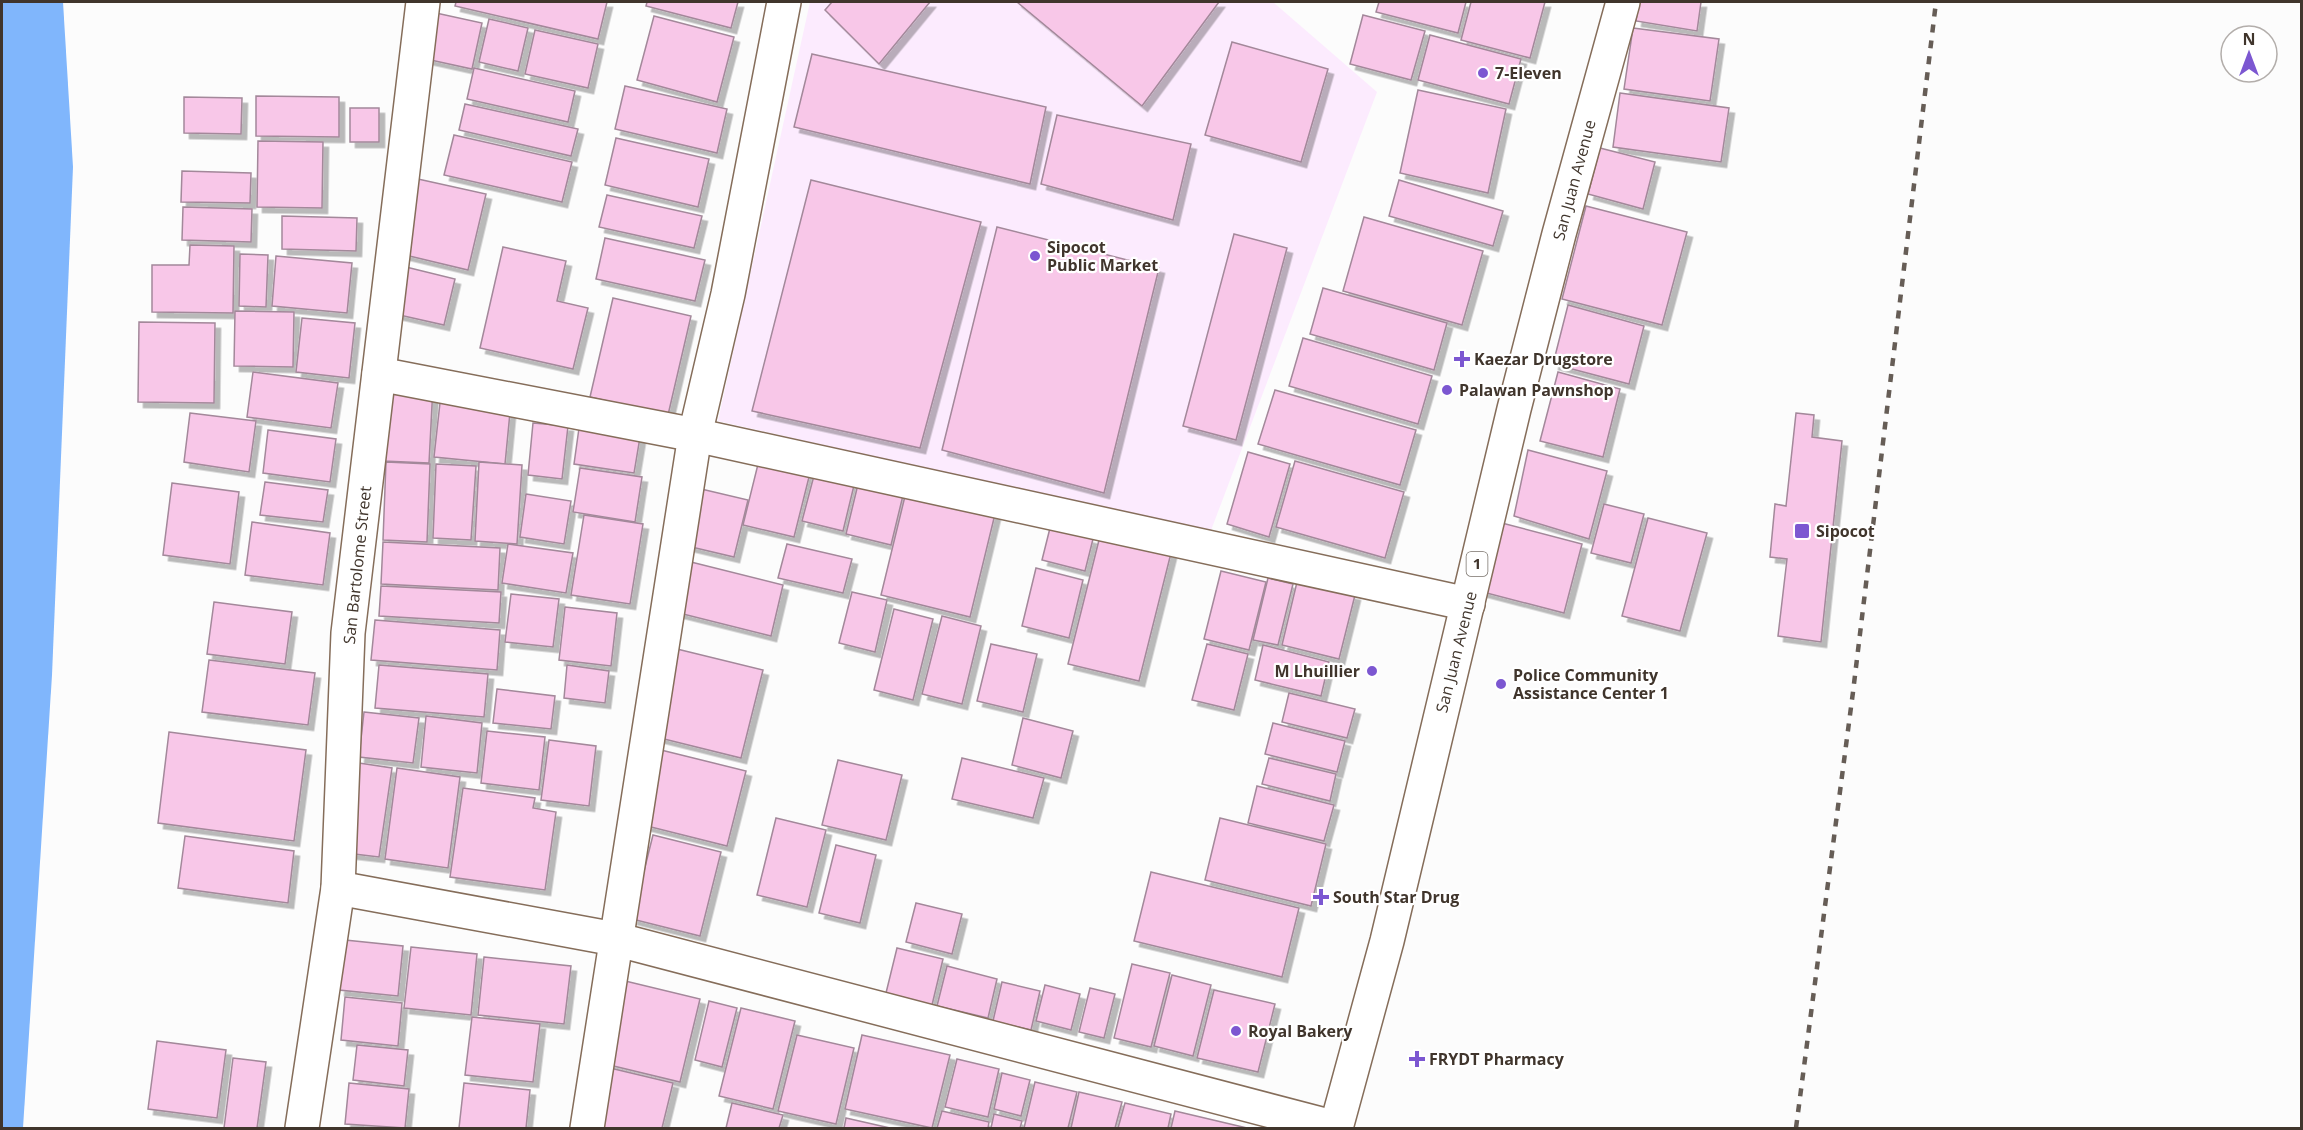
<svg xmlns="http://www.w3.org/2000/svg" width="2303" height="1130" font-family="'Open Sans',sans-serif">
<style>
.commercial{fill:#fcebfe}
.water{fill:#80b6fc}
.building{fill:#f8c7e8;stroke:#a3889a;stroke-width:1.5;filter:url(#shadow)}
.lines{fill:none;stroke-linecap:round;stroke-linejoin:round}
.minor-casing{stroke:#856d5a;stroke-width:36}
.trunk-casing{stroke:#856d5a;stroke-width:36}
.minor{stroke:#fff;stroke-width:33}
.trunk{stroke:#fff;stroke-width:33}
.rail{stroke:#665d56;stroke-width:4.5;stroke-dasharray:8 8;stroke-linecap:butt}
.poi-dot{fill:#7c57d1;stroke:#fff;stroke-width:2}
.labels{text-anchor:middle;stroke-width:4.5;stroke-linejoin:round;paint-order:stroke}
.shield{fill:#fff;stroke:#79726b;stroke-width:1.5}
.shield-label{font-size:15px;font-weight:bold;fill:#40352c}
.poi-label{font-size:16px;font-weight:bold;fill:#40352c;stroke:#fff;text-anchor:start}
.street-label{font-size:16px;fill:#40352c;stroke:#fff}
</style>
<defs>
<filter id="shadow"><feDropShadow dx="5.5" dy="5.5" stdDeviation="0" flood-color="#0004"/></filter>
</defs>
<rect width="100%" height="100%" fill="#fcfcfc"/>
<path class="commercial" d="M810,2H1273L1377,92L1210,533L718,421Z"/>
<path class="water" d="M2,2H63L73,167L52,675L23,1128H2Z"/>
<g class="building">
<path d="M456,2H607L598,39L455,6Z"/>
<path d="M647,2H738L731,28L646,6Z"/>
<path d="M832,2H930L879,64L825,10Z"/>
<path d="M1017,2H1219L1142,106Z"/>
<path d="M1379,2H1466L1458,33L1376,12Z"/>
<path d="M1471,2H1545L1530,58L1461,40Z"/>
<path d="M1639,2H1701L1697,31L1636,21Z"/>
<path d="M436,13L482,23L472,69L426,59Z"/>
<path d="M1363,15L1425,31L1411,80L1350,64Z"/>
<path d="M654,16L734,37L717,102L637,80Z"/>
<path d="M489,19L528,28L518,71L479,62Z"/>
<path d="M1633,28L1719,39L1710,101L1624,89Z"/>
<path d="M535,30L598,44L588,88L525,74Z"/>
<path d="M1430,35L1521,59L1509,104L1418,80Z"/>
<path d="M1232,42L1328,69L1301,162L1205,135Z"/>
<path d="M812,54L1046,107L1030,184L794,127Z"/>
<path d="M474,68L575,91L568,122L467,99Z"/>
<path d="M625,86L727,109L717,153L615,129Z"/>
<path d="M1418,90L1506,109L1488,193L1400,173Z"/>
<path d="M1620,93L1729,108L1721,162L1613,147Z"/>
<path d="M256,96L339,97V137L256,136Z"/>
<path d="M184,97L242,98L241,134L184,133Z"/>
<path d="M465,104L578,129L571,156L459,130Z"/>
<rect x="350" y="108" width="29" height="34"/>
<path d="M1057,115L1191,144L1173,220L1041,184Z"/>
<path d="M454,135L572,162L562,202L444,175Z"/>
<path d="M616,138L709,159L698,207L605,185Z"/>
<path d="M258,141L323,142L322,208L257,207Z"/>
<path d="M1600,148L1655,162L1643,209L1588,194Z"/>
<path d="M182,171L251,173L250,203L181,202Z"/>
<path d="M418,179L486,194L468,270L401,254Z"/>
<path d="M811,180L981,222L920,448L752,411Z"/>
<path d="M1399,180L1503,211L1493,246L1389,216Z"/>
<path d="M607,195L702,216L694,248L599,227Z"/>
<path d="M1586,206L1687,232L1662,325L1562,299Z"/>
<path d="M183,207L252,209L251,242L182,240Z"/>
<path d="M282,216L357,218L356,251L282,249Z"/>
<path d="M1364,217L1483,251L1462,325L1343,291Z"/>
<path d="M997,227L1159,268L1104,493L942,450Z"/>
<path d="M1234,234L1287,248L1236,440L1183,426Z"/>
<path d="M605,238L705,260L695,301L596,279Z"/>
<path d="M190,245L234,246L233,313L152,312V265H189Z"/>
<path d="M503,247L566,261L557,301L588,308L573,369L480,348Z"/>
<path d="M240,254L268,255L266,307L239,306Z"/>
<path d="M276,256L352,263L347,313L272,306Z"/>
<path d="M406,267L455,279L444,325L395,314Z"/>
<path d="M1323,288L1447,323L1434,370L1310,334Z"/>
<path d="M613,298L691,316L668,415L590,397Z"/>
<path d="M1568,305L1644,326L1629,384L1553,364Z"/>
<path d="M235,311L294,312L293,367L234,366Z"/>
<path d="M302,318L355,323L349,378L296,372Z"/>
<path d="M139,322L215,323L214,403L138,402Z"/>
<path d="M1303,338L1432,376L1418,424L1289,386Z"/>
<path d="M253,372L338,383L331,428L247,417Z"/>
<path d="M1558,372L1620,389L1603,457L1540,441Z"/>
<path d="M386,385L433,386L429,463L383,461Z"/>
<path d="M1275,390L1416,430L1400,485L1258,444Z"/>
<path d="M441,394L511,402L505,464L434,457Z"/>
<path d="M190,413L256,421L249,472L184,462Z"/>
<path d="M1796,413L1814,415L1812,437L1842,441L1821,642L1778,636L1787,559L1770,557L1775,504L1786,506Z"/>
<path d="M580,421L641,431L634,473L574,464Z"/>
<path d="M533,423L568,426L562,479L528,475Z"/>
<path d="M268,430L336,439L330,482L263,473Z"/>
<path d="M1528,450L1607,471L1589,539L1514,516Z"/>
<path d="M761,452L812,465L794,537L743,525Z"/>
<path d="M1248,452L1290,464L1269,537L1227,524Z"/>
<path d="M1295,461L1404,492L1385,558L1276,527Z"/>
<path d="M386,462L430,464L427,542L383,540Z"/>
<path d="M479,462L522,465L517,544L475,541Z"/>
<path d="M436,464L476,466L471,540L433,538Z"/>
<path d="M580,468L642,477L635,522L573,512Z"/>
<path d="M816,468L856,477L843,531L802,521Z"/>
<path d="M860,476L905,487L891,545L846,534Z"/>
<path d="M265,482L328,490L323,522L260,515Z"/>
<path d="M172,483L239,492L230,564L163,555Z"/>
<path d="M697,488L748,500L734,557L683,545Z"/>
<path d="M906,492L995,514L970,617L881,595Z"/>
<path d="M526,494L571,501L564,544L520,537Z"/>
<path d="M1604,504L1644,514L1631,563L1591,553Z"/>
<path d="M584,515L643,524L630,604L571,595Z"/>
<path d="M1648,518L1707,533L1680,631L1622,616Z"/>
<path d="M252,522L330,533L323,585L245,575Z"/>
<path d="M1498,522L1582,544L1564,613L1479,591Z"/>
<path d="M1050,528L1093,539L1085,571L1042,560Z"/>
<path d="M1100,536L1171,553L1139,681L1068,664Z"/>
<path d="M383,542L500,548L498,590L381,584Z"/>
<path d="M508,544L573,553L566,593L502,583Z"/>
<path d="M787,544L852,559L843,593L778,578Z"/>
<path d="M683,560L783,585L771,636L671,611Z"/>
<path d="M1036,568L1083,580L1069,638L1022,626Z"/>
<path d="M1221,571L1266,582L1249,650L1204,639Z"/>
<path d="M1268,578L1293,584L1278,645L1253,640Z"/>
<path d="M1297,582L1355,595L1339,659L1282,645Z"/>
<path d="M381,586L501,592L499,623L379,616Z"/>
<path d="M852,592L887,600L875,652L839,643Z"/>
<path d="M511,594L559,599L553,647L505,642Z"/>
<path d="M214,602L292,612L285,664L207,654Z"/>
<path d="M565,607L617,613L611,666L559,660Z"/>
<path d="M894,609L933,619L913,700L874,690Z"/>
<path d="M942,616L981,626L962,704L922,694Z"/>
<path d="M375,620L500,630L497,670L371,660Z"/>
<path d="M991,644L1037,654L1023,712L977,701Z"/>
<path d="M1207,644L1248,654L1234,710L1192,700Z"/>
<path d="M1263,645L1329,662L1321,696L1255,680Z"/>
<path d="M677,649L763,670L741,758L656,737Z"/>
<path d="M209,660L315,673L308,725L202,712Z"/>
<path d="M379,665L488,674L484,717L375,708Z"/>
<path d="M567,665L609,671L605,703L564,698Z"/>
<path d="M497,689L555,696L551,729L493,723Z"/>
<path d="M1289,693L1355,709L1347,738L1282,722Z"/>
<path d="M364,712L419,718L413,763L359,757Z"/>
<path d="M426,716L482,723L477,773L421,767Z"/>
<path d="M1023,718L1073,731L1061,778L1012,765Z"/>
<path d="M1273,723L1345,741L1337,772L1265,754Z"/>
<path d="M487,731L545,737L539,790L481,783Z"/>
<path d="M169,732L306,750L294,841L158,823Z"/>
<path d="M549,740L596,746L589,806L541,800Z"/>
<path d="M661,750L746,771L727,846L643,825Z"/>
<path d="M962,758L1044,778L1033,818L952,799Z"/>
<path d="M1269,758L1336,774L1330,801L1262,784Z"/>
<path d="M838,760L902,775L886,840L822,825Z"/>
<path d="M359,763L392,768L379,857L346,853Z"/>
<path d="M397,768L460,777L448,868L385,859Z"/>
<path d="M1257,786L1334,805L1324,841L1248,823Z"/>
<path d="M463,788L535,798L533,808L556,812L545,890L450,877Z"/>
<path d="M776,818L826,830L807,907L757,895Z"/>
<path d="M1220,818L1326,844L1311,906L1205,880Z"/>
<path d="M653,835L721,852L700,936L632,919Z"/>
<path d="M185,836L294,851L288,903L178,888Z"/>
<path d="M836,845L876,855L860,923L819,913Z"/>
<path d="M1151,872L1299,908L1282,977L1134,941Z"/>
<path d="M916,903L962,914L952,954L906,942Z"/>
<path d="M345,940L403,946L398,996L339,990Z"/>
<path d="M411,947L477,954L471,1015L404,1008Z"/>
<path d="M897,948L943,959L932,1005L886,993Z"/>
<path d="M484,957L571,966L564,1024L478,1015Z"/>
<path d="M1132,964L1170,973L1151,1047L1114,1038Z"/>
<path d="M947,966L997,979L988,1018L937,1006Z"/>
<path d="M1172,975L1211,985L1193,1056L1154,1046Z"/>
<path d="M617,979L700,999L680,1082L597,1062Z"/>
<path d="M1002,982L1040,991L1031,1030L993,1021Z"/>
<path d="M1045,985L1080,994L1071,1030L1036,1021Z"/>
<path d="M1090,988L1115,994L1104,1038L1079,1032Z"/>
<path d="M1214,990L1275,1004L1258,1072L1197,1058Z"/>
<path d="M345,997L402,1003L398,1046L341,1040Z"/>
<path d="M709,1001L737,1008L722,1067L695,1060Z"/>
<path d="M741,1008L795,1021L773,1109L719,1096Z"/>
<path d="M472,1017L540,1024L533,1082L465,1075Z"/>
<path d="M797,1035L854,1048L836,1124L778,1111Z"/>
<path d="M862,1035L950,1055L932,1128L845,1109Z"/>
<path d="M157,1041L226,1050L217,1118L148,1109Z"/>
<path d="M357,1045L408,1050L404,1086L353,1080Z"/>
<path d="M233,1058L266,1062L257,1128H224Z"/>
<path d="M957,1059L999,1069L988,1117L945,1107Z"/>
<path d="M610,1068L673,1083L662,1128H596Z"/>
<path d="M1002,1073L1030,1080L1021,1116L994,1109Z"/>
<path d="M1035,1082L1077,1092L1068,1128H1024Z"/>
<path d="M349,1083L409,1089L405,1128L345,1124Z"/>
<path d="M464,1083L530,1090L526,1128H459Z"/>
<path d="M1079,1092L1122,1102L1115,1128H1071Z"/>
<path d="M732,1103L783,1115L779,1128H726Z"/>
<path d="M1125,1103L1171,1114L1168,1128H1118Z"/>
<path d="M942,1111L989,1122L988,1128H937Z"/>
<path d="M1175,1111L1247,1128H1171Z"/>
<path d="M994,1114L1022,1121L1020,1128H991Z"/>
<path d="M846,1118L890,1128H844Z"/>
</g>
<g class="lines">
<defs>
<g id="minor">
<path d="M379,374L695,435L1468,604"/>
<path d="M338,888L615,939L1336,1128"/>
<path d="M302,1128L338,888L348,633L423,2"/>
<path d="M587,1128L695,435L728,294L784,2"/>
</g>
<path id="trunk" d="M1336,1128L1387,941L1514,409L1559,234L1623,2"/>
</defs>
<use href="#minor" class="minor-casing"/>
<use href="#trunk" class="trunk-casing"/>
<use href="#minor" class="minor"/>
<use href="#trunk" class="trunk"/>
<path class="rail" d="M1796,1128L1853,692L1936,2"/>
</g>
<g class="poi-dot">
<circle cx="1483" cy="73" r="6"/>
<circle cx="1035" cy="256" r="6"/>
<path d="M1459 350h6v6h6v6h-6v6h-6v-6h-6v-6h6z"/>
<circle cx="1447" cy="390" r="6"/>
<rect x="1794" y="523" width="16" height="16" rx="3"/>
<circle cx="1372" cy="671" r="6"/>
<circle cx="1501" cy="684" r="6"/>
<path d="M1318 888h6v6h6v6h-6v6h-6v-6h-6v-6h6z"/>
<circle cx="1236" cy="1031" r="6"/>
<path d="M1414 1050h6v6h6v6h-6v6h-6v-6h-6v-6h6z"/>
</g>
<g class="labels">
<rect class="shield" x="1466.5" y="552" width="21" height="24" rx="4.5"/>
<g class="shield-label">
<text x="1477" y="569">1</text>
</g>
<g class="poi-label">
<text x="1495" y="79">7-Eleven</text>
<text x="1047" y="253">Sipocot<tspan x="1047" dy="18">Public Market</tspan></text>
<text x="1474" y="365">Kaezar Drugstore</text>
<text x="1459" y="396">Palawan Pawnshop</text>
<text x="1816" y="537">Sipocot</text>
<text x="1360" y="677" text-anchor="end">M Lhuillier</text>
<text x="1513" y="681">Police Community<tspan x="1513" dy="18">Assistance Center 1</tspan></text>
<text x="1333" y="903">South Star Drug</text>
<text x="1248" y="1037">Royal Bakery</text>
<text x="1429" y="1065">FRYDT Pharmacy</text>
</g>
<g class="street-label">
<text transform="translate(1574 180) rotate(-75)" y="6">San Juan Avenue</text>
<text transform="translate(357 565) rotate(-84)" y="6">San Bartolome Street</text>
<text transform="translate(1456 652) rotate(-76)" y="6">San Juan Avenue</text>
</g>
</g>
<rect width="2303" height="1130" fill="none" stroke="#40352c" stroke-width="6"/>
<g transform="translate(2249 54)"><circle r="28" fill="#ffffff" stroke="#b3aeab" stroke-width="1.5"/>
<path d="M0-4.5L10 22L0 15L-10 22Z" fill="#7c57d1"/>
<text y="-9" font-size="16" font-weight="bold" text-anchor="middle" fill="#40352c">N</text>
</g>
</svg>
